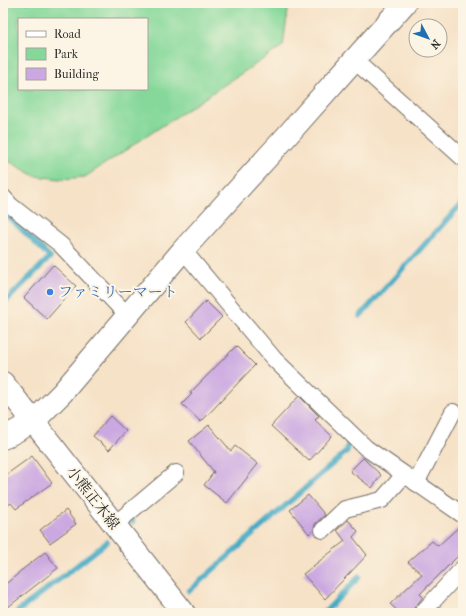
<svg xmlns="http://www.w3.org/2000/svg" width="466" height="616" font-family="'IM FELL French Canon','Noto Serif JP',serif">
<style>
.green{fill:#85d89a;stroke:#588262;fill-rule:evenodd}
.lines{fill:none;stroke-linecap:round;stroke-linejoin:round}
.stream{stroke:#45aac5;stroke-width:5.5}
.building{fill:#cba8e1}
.street-casing{stroke:#726b62;stroke-width:18}
.secondary-casing{stroke:#726b62;stroke-width:24}
.street{stroke:#fff;stroke-width:16}
.secondary{stroke:#fff;stroke-width:22}
.shop-dot{fill:#3f7fe0;stroke:#fcf5e5;stroke-width:1.5}
.labels{text-anchor:middle;stroke-width:4;stroke-linejoin:round;paint-order:stroke}
.shop-label{font-size:15px;fill:#366cbe;stroke:#fcf5e5;text-anchor:start}
.street-label{font-size:15px;fill:#2b2b2b;stroke:#fcf5e5}
</style>
<rect width="100%" height="100%" fill="#fcf5e5"/>
<filter id="ink" filterUnits="userSpaceOnUse"><feTurbulence type="fractalNoise" baseFrequency=".025" numOctaves="2"/><feDisplacementMap in="SourceGraphic" scale="8" xChannelSelector="R" yChannelSelector="G"/><feConvolveMatrix kernelMatrix="1 2 1 2 8 2 1 2 1" color-interpolation-filters="sRGB"/></filter>
<filter id="wash" filterUnits="userSpaceOnUse"><feTurbulence type="fractalNoise" baseFrequency=".012" numOctaves="4" result="noise"/><feDisplacementMap in="SourceGraphic" scale="16" xChannelSelector="R" yChannelSelector="G"/><feGaussianBlur stdDeviation="0.9" result="paint"/><feColorMatrix in="noise" values="0 0 0 0 0 0 0 0 0 0 0 0 0 0 0 0 0 1.4 0 .05"/><feComposite in="paint" operator="in"/></filter>
<g filter="url(#wash)">
<rect width="100%" height="100%" fill="#f6e2c7"/>
<path class="green" d="M3,3H289L283,46L85,177L60,179L35,176L3,158ZM19,19H147V89H19Z"/>
<g class="lines">
<g class="stream">
<path d="M3,211L50,257L3,304"/>
<path d="M360,316L463,202"/>
<path d="M132,522L133,521"/>
<path d="M189,591L347,451L348,443"/>
<path d="M16,613L107,542"/>
<path d="M324,613L359,577"/>
</g>
</g>
<g id="blocks">
<g class="building">
<path d="M53,265L76,286L47,319L24,298Z"/>
<path d="M206,301L222,317L201,338L186,322Z"/>
<path d="M236,346L255,365L201,422L182,404L192,394L190,393Z"/>
<path d="M299,396L319,416L315,420L332,436L309,461L271,426Z"/>
<path d="M110,416L126,431L109,450L93,436Z"/>
<path d="M209,425L231,451L235,446L258,464L227,503L204,485L214,472L189,441Z"/>
<path d="M32,456L52,483L16,509L11,503L3,509V477Z"/>
<path d="M363,458L381,475L372,488L350,471Z"/>
<path d="M308,495L325,515L316,523L314,527V529L309,534L290,510Z"/>
<path d="M66,510L76,524L50,543L40,530Z"/>
<path d="M348,520L358,531L353,537L367,555L325,599L303,574L345,541L337,530Z"/>
<path d="M462,524H463V551L420,594L423,597L410,613H400L390,604L422,574L408,562L432,541L438,546Z"/>
<path d="M45,552L58,568L3,611V586L18,574V573Z"/>
</g>
</g>
</g>
<g filter="url(#ink)">
<use href="#blocks" fill-opacity="0" stroke="#726b62" stroke-width="1"/>
<g class="lines">
<defs>
<g id="street">
<path d="M354,60L463,158"/>
<path d="M3,197L10,205L61,245L128,316"/>
<path d="M183,250L274,359L366,448L463,515"/>
<path d="M416,483L453,412"/>
<path d="M114,525L176,473"/>
<path d="M323,530L345,509L382,500L404,475"/>
<path d="M422,613L463,568"/>
</g>
<g id="secondary">
<path d="M3,383L184,613"/>
<path d="M3,438L33,422L62,393L183,250L284,139L354,60L405,3"/>
</g>
</defs>
<use href="#street" class="street-casing"/>
<use href="#secondary" class="secondary-casing"/>
<use href="#street" class="street"/>
<use href="#secondary" class="secondary"/>
</g>
</g>
<circle class="shop-dot" cx="50" cy="292" r="4"/>
<g class="labels">
<g class="shop-label">
<text x="58" y="297">ファミリーマート</text>
</g>
<g class="street-label">
<text transform="translate(93 498) rotate(52)" y="5">小熊正木線</text>
</g>
</g>
<rect width="466" height="616" fill="none" stroke="#fcf5e5" stroke-width="16"/>
<rect x="18" y="18" width="130" height="72" fill="#fcf5e5" stroke="#a8a49b"/>
<rect x="26" y="31" width="20" height="6" fill="#ffffff" stroke="#a8a49b"/>
<text x="54" y="38" font-size="12" fill="#2b2b2b">Road</text>
<rect x="26" y="48" width="20" height="12" fill="#85d89a" stroke="#a8a49b"/>
<text x="54" y="58" font-size="12" fill="#2b2b2b">Park</text>
<rect x="26" y="68" width="20" height="12" fill="#cba8e1" stroke="#a8a49b"/>
<text x="54" y="78" font-size="12" fill="#2b2b2b">Building</text>
<g transform="translate(428 38) rotate(131)"><circle r="19" fill="#fcf5e5" stroke="#a8a49b"/>
<path d="M0-3L7 15L0 10L-7 15Z" fill="#1f6fb2"/>
<text y="-6" font-size="11" font-weight="bold" text-anchor="middle" fill="#2b2b2b">N</text>
</g>
</svg>
